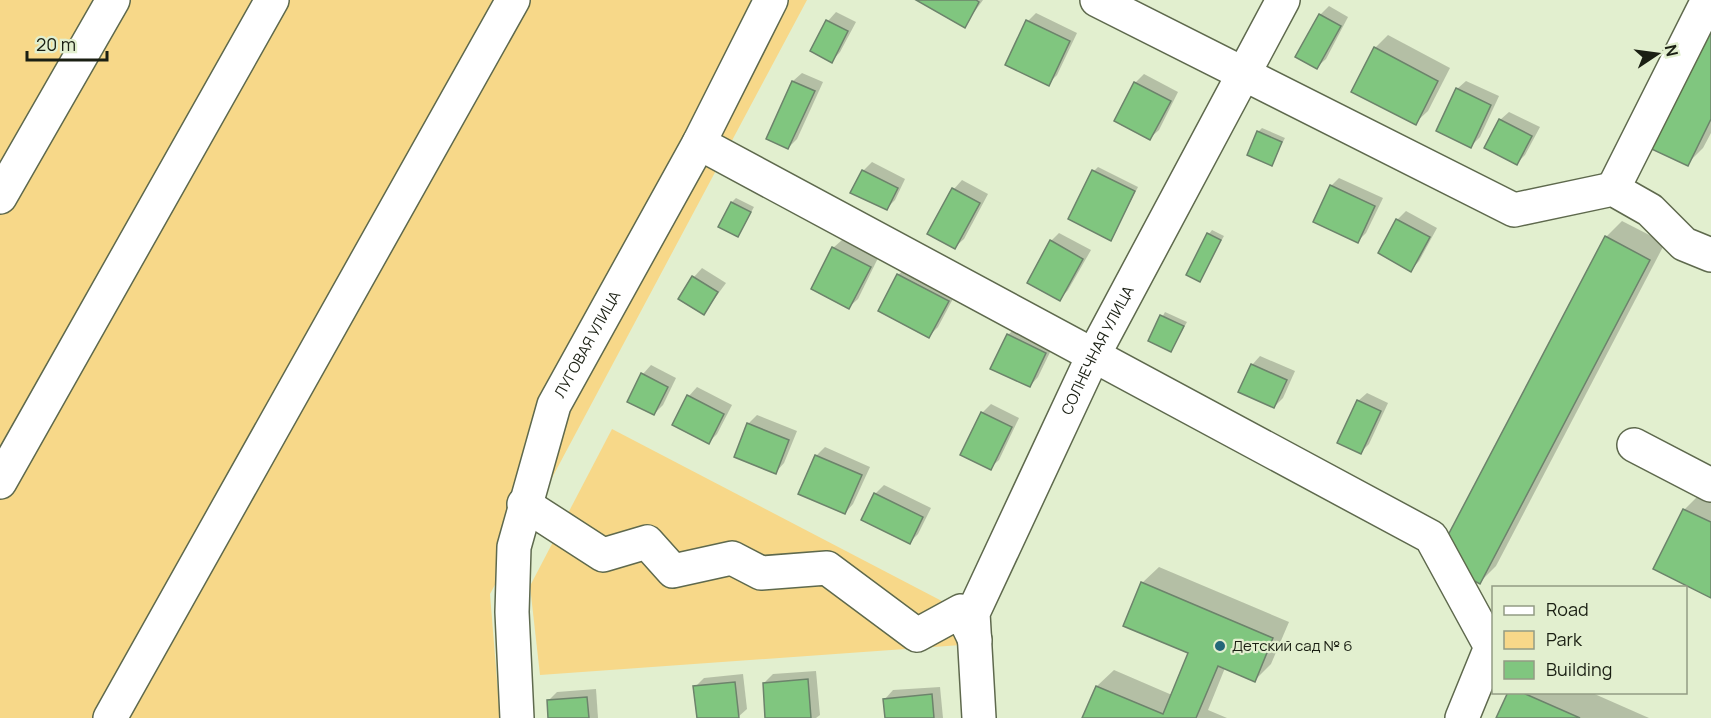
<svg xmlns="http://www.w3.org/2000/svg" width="1711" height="718" font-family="Manrope,sans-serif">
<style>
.green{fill:#f7d889}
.shadow{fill:#0003}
.building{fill:#80c67f;stroke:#6c836b;stroke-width:1.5}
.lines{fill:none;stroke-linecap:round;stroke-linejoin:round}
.minor-casing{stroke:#5e694d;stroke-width:36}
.minor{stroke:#fff;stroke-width:33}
.poi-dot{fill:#236779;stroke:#e2efcf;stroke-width:2}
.labels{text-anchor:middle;stroke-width:4.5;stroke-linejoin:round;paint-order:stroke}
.street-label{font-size:15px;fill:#1a1f13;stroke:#e2efcf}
.poi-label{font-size:15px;fill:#1a1f13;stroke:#e2efcf;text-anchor:start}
</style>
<rect width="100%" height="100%" fill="#e2efcf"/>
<g class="green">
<path d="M0,0H807L490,594L500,718H0Z"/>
<path d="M612,429L961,611V645L540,675L530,586Z"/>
</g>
<g class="shadow">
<path d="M919,0H983L964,26Z"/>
<path d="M1329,6L1348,17L1326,59L1317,67L1298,57L1320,15Z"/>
<path d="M836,12L856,22L840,52L832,61L812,51L828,21Z"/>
<path d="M1036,13L1077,33L1057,75L1048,84L1028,21Z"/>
<path d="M1711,16V133L1703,148L1687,164Z"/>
<path d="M1388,35L1450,68L1428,111L1415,123L1375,48Z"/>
<path d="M802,73L823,82L797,139L788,148L768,138L793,81Z"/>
<path d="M1144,74L1178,92L1159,130L1150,138L1135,83Z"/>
<path d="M1466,81L1499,96L1480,137L1471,146L1457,89Z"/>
<path d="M1509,112L1540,127L1525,155L1517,163L1500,120Z"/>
<path d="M1262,128L1285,138L1271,164L1258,132Z"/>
<path d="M872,162L905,179L895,200L886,209L863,171Z"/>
<path d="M1098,167L1138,187L1111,239L1094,171Z"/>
<path d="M1339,178L1383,198L1366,233L1358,241L1331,186Z"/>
<path d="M962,180L988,194L964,239L955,247L930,233L954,189Z"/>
<path d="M736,198L754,207L738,236L732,202Z"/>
<path d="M1406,211L1437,228L1419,261L1411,270L1380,253L1397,220Z"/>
<path d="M1622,221L1665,243L1496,566L1480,582L1606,237Z"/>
<path d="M1212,230L1224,236L1199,280L1209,234Z"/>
<path d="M1059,233L1091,250L1068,290L1060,299L1051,241Z"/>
<path d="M842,240L878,258L858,299L849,307L833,248Z"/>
<path d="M907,267L956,293L938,327L929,336L898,275Z"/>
<path d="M702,268L726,283L704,313L694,277Z"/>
<path d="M1165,312L1187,322L1171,350L1150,340Z"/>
<path d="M1017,326L1054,344L1038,377L1030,386L1008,335Z"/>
<path d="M1260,356L1295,371L1283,398L1274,407L1252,365Z"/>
<path d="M651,365L676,378L663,405L654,414L629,401L643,374Z"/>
<path d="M697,387L732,405L717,434L709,442L689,396Z"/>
<path d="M1367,393L1388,403L1369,444L1361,452L1358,401Z"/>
<path d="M991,404L1019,418L999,460L990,468L982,413Z"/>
<path d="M757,415L797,431L784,463L776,472L748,424Z"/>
<path d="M825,447L870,467L853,504L845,513L816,456Z"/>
<path d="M884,485L931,508L918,534L910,542L875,494Z"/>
<path d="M1706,488L1711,491V596L1655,568L1685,509Z"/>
<path d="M1159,567L1289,622L1271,664L1255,680L1225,668L1208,710L1227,718H1084L1097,686L1114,670L1172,695L1190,653L1142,583Z"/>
<path d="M816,671L820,715L816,718H767L764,683L773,674Z"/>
<path d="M743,674L747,709L738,717L698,718L695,687L704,678Z"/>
<path d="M940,687L943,718H886L885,699L893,690Z"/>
<path d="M596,689L598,718H550L548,701L557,692Z"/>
<path d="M1509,692H1590L1649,718H1498Z"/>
</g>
<g class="building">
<path d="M916,0H976L979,2L965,28Z"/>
<path d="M1711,13V119L1688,166L1645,146Z"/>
<path d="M1319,14L1341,26L1317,69L1295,57Z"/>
<path d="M826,20L848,31L832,63L810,51Z"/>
<path d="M1026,20L1070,41L1049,86L1005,65Z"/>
<path d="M1374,47L1438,81L1416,125L1351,92Z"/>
<path d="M792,81L815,91L788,149L766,139Z"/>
<path d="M1134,82L1171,101L1150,140L1114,121Z"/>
<path d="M1456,88L1491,105L1471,148L1436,131Z"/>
<path d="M1499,119L1532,136L1517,165L1484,148Z"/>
<path d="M1257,131L1282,142L1272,166L1247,155Z"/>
<path d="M862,170L898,188L887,210L850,193Z"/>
<path d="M1092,170L1135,191L1111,241L1068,219Z"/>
<path d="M1330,185L1375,206L1358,243L1313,222Z"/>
<path d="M952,188L980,203L955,249L927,234Z"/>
<path d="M731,202L751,212L738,237L718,227Z"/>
<path d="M1396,219L1430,237L1411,272L1378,253Z"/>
<path d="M1207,233L1221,240L1200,282L1186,275Z"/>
<path d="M1605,236L1650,260L1480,584L1435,560Z"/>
<path d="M1050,240L1083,259L1060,301L1027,283Z"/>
<path d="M832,247L871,267L849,309L811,289Z"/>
<path d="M897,274L949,301L929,338L878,311Z"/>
<path d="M692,276L718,292L704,315L678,299Z"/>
<path d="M1160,315L1184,326L1171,352L1148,341Z"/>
<path d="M1007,334L1046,353L1030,387L990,369Z"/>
<path d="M1251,364L1287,380L1274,408L1238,392Z"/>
<path d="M641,373L668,387L654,415L627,402Z"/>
<path d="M687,395L724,414L709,444L672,425Z"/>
<path d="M1357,400L1381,411L1361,454L1337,443Z"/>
<path d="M981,412L1012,427L991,470L960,455Z"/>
<path d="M747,423L789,440L776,474L734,457Z"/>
<path d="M815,455L862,475L845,514L798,494Z"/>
<path d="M874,493L923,517L910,544L861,520Z"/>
<path d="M1683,509L1711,522V598L1653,569Z"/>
<path d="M1141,582L1273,638L1255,682L1218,666L1196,718H1082L1096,686L1163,714L1188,653L1123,626Z"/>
<path d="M808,679L811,718H765L763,683Z"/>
<path d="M735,682L739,718H697L693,686Z"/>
<path d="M1508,692H1521L1580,718H1496Z"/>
<path d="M932,694L934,718H885L883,699Z"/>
<path d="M587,697L589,718H548L547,700Z"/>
</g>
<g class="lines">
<defs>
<g id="minor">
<path d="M1097,0L1514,210L1613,189L1650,210L1684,244L1711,255"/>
<path d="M699,143L1431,537L1491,647L1462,718"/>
<path d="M1613,189L1708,0"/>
<path d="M0,197L113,0"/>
<path d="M1634,445L1711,485"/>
<path d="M0,482L272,0"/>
<path d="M524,504L603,555L647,542L673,571L732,558L761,573L827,568L917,635L961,611L975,640"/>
<path d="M110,718L513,0"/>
<path id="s1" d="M517,718L512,612L514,547L554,405L699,143L771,0"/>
<path id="s2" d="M979,718L973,613L1093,356L1283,0"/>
</g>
</defs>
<use href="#minor" class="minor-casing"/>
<use href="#minor" class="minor"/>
</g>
<circle class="poi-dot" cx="1220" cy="646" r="6"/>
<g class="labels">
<g class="street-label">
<text dy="5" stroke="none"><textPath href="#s1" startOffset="388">ЛУГОВАЯ УЛИЦА</textPath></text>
<text dy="5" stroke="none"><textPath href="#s2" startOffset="396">СОЛНЕЧНАЯ УЛИЦА</textPath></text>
</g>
<g class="poi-label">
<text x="1232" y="651">Детский сад № 6</text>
</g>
</g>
<rect x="1492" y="586" width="195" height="108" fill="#e2efcf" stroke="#929c84" stroke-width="1.5"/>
<rect x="1504" y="606" width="30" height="9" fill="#ffffff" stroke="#929c84" stroke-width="1.5"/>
<text x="1546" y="616" font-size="18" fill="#1a1f13">Road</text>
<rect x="1504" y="631" width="30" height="18" fill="#f7d889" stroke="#929c84" stroke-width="1.5"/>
<text x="1546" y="646" font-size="18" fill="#1a1f13">Park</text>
<rect x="1504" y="661" width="30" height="18" fill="#80c67f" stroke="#929c84" stroke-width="1.5"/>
<text x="1546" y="676" font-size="18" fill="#1a1f13">Building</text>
<g transform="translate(1657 54) rotate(77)" stroke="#e2efcf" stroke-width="4.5" paint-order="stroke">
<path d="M0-4.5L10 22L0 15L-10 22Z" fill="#1a1f13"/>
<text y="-9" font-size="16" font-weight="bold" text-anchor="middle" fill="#1a1f13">N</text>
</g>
<path d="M27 51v9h80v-9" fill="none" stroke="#1a1f13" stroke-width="3"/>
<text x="36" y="51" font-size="18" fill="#1a1f13" stroke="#e2efcf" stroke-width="4.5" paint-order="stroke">20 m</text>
</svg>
